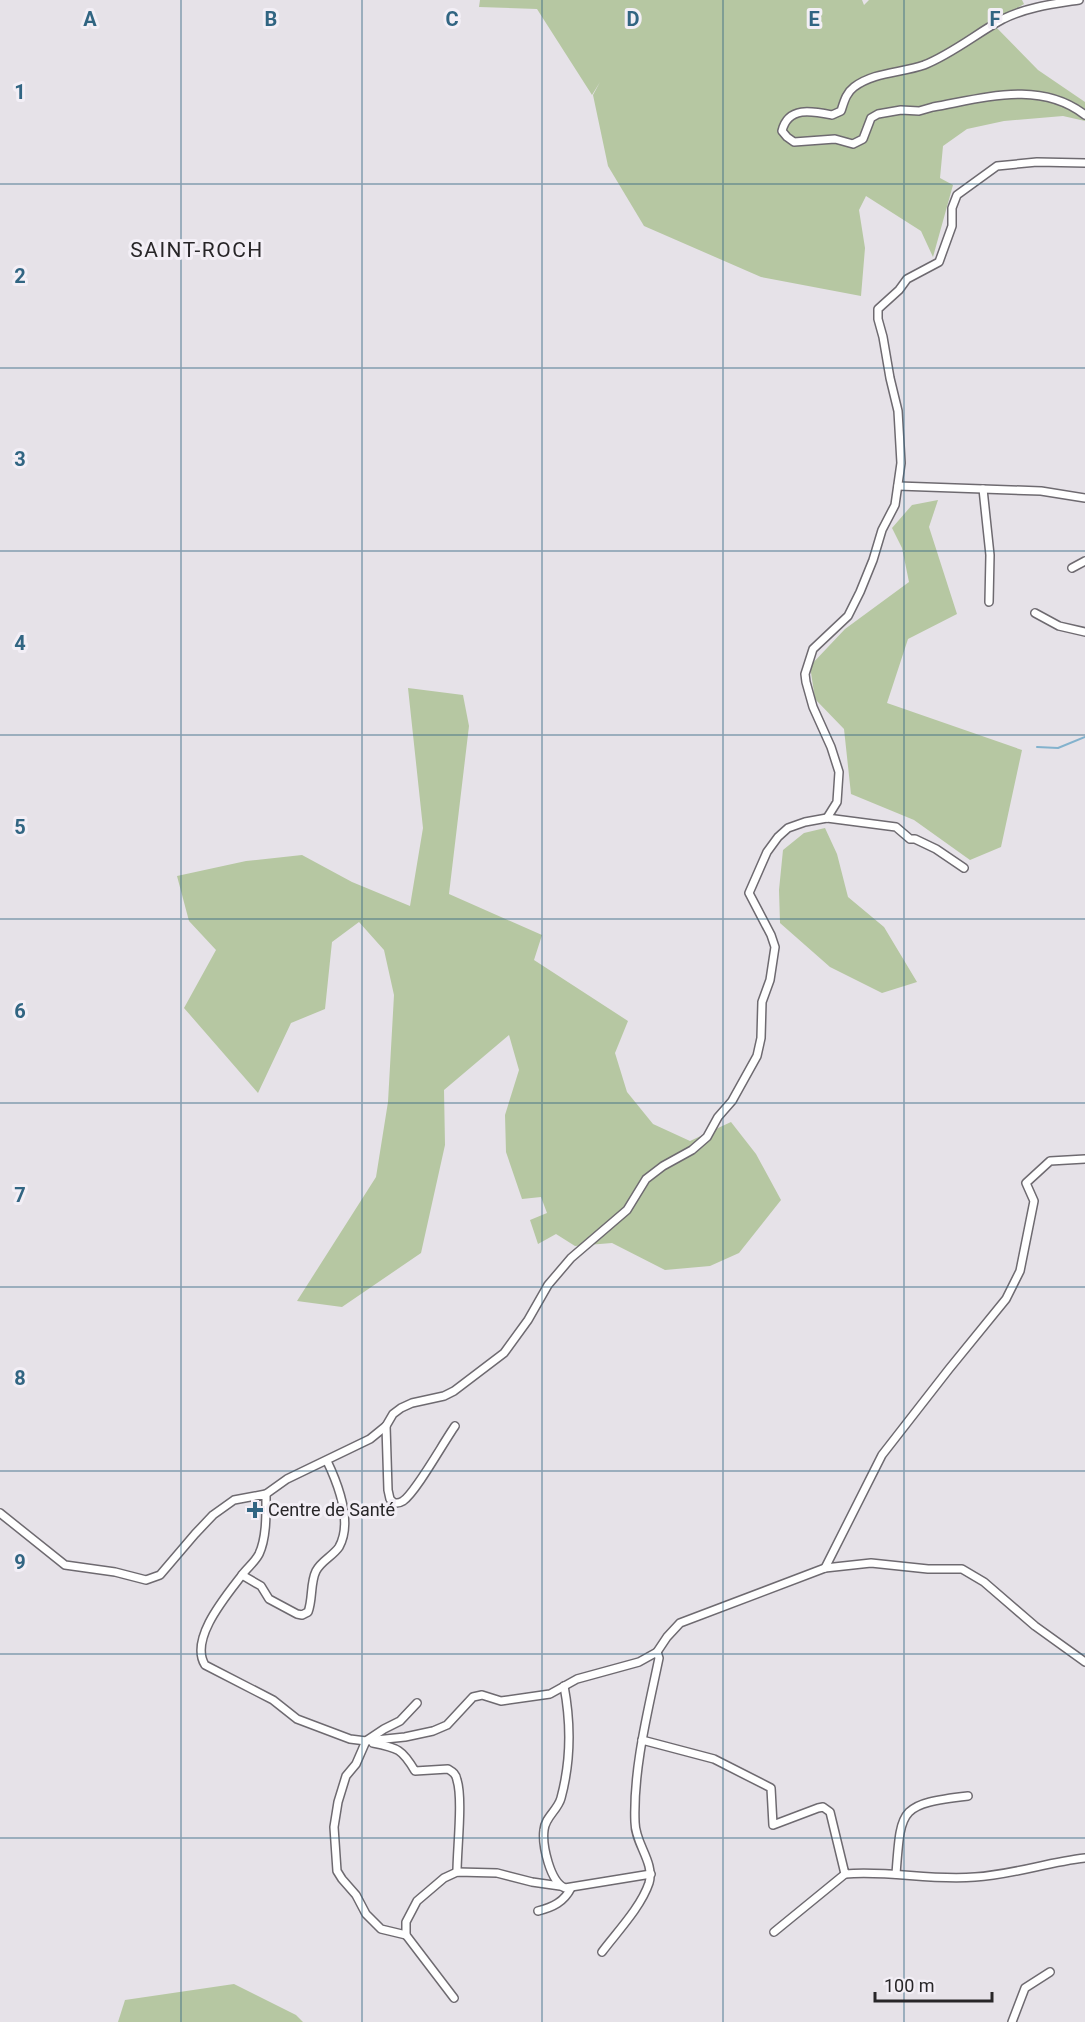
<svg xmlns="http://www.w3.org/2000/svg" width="1085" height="2022" font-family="Roboto,sans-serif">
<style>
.green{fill:#b6c7a2}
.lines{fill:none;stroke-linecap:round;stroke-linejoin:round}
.stream{stroke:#83b2cd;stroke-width:2}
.minor-casing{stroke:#6e6a70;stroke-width:10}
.minor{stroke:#fff;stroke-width:7}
.grid{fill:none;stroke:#316582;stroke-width:1.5;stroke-opacity:0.55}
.poi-dot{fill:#316582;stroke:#f3eff6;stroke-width:2}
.labels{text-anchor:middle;stroke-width:6;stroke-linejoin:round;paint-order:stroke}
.poi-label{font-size:18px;fill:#282628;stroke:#f3eff6;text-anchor:start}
.quarter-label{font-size:21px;letter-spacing:1.5px;fill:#282628;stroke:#f3eff6}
.grid-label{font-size:20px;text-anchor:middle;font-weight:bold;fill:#316582;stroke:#f3eff6;stroke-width:6;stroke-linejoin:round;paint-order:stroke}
</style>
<rect width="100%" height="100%" fill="#e6e2e8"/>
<g class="green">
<path d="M480,0H862L864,5L869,0H1022L1024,4L992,23L1038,70L1085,102V121L1063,116L1004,121L967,129L943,146L940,178L953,185L933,257L921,231L866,196L859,210L865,248L861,296L761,277L644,226L608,166L593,95L600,82L592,95L537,9L479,7Z"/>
<path d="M938,500L929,527L957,614L908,639L887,703L1022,750L1001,847L970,860L914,820L851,794L844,729L815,699L810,666L845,629L909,582L902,548L892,528L912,505Z"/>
<path d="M408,688L463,695L469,726L449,894L542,935L534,960L628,1021L615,1053L627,1092L653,1124L690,1141L731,1122L756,1154L781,1200L739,1253L710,1266L665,1270L612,1243L575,1246L556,1234L538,1244L530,1220L547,1213L541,1197L522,1199L506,1152L505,1115L519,1070L509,1035L444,1090L445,1145L421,1253L342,1307L297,1301L376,1177L388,1102L394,995L384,950L359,922L332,942L325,1009L291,1023L258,1093L184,1008L216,950L189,921L177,876L246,861L302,855L352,882L410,906L423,828Z"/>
<path d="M825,828L837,854L848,897L884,927L917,982L882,993L830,967L780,923L779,890L783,850L804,833Z"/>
<path d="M234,1984L296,2015L303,2022H118L125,2000Z"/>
</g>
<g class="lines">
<path class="stream" d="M1037,747L1058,748L1085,737"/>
<defs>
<g id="minor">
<path d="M1079,0C1053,4 1027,7 1003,19C977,33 952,54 924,65C901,73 874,72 854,87C846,93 844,102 841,111L832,115C812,111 788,106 782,131L787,137L794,142L835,139L853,144L863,139L871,118L878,114L901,110L919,111L933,107C984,98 1040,80 1085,115"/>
<path d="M898,486L1041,491L1085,498"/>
<path d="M983,489L990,555L989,602"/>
<path d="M1072,568L1085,561"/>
<path d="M1035,613L1059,626L1085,632"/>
<path d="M827,818L837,802L839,772L831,747L813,707L806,682L805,674L813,649L848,616L860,592L873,560L882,530L895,505L901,463L898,411L890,378L883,337L878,319V309L899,290L907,279L939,262L952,226V208L957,195L997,166L1037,162L1085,163"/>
<path d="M386,1426L388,1490L390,1499L394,1503C398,1503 398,1504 403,1501C416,1492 443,1443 455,1426"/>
<path d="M266,1494L287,1479L370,1439L386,1426L393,1414L401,1408L412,1403L444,1396L454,1391L504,1353L528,1320L548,1285L571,1258L627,1210L646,1179L663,1166L692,1150L707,1137L718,1117L732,1101L757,1056L761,1038L762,1002L770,980L775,947L771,935L749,893L767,852L778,837L788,828L805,822L827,818L896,827L910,839H915L936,849L964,868"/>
<path d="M0,1513L65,1565L115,1572L146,1580L160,1575L195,1534L213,1515L234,1500L266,1494C266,1512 267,1537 259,1554C255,1562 247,1568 242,1575C226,1596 189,1639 205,1665L273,1700L297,1719L350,1739L366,1741L405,1737L433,1731L447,1725L473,1697L482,1695L501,1701L550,1694L577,1679L639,1662L657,1652L667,1637L680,1623L825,1568L871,1563L928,1569H962L984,1582L1035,1626L1085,1662"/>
<path d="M825,1568L882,1455L949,1369L1006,1299L1020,1271L1034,1201L1026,1183L1050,1161L1085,1159"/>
<path d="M242,1575L261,1586L269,1599L297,1614L302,1615L308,1612C313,1599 310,1583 316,1571C321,1561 333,1556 339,1547C353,1522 338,1484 327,1461"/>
<path d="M564,1686C571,1723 571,1761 561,1798C558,1810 545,1817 544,1830C542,1845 550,1882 565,1888L651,1874"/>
<path d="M642,1740L714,1759L771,1788L773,1825L818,1808L823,1807L830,1812L845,1874C889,1870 931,1881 975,1877C1012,1875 1048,1862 1085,1858"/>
<path d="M373,1743C398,1748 402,1749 415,1771L448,1769C453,1772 456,1774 457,1780C463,1799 457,1849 457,1872"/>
<path d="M896,1874C901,1808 899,1804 968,1796"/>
<path d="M538,1911C553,1907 564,1902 571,1888"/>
<path d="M774,1932L845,1874"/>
<path d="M406,1935L381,1929L366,1914L356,1895L342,1879L337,1871L334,1827L338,1802L346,1776L356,1764L366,1741L384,1729L400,1721L417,1703"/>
<path d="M602,1952C617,1932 641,1907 649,1883C655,1862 635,1844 635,1822C633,1769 648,1711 659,1658L657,1652"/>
<path d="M454,1998L406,1935V1922L417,1901L444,1878L457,1872L497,1873L532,1882L560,1886"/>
<path d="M1012,2022L1025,1988L1050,1972"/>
</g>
</defs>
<use href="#minor" class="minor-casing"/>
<use href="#minor" class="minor"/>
</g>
<path class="grid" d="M181,0V2022M362,0V2022M542,0V2022M723,0V2022M904,0V2022M0,184H1085M0,368H1085M0,551H1085M0,735H1085M0,919H1085M0,1103H1085M0,1287H1085M0,1471H1085M0,1654H1085M0,1838H1085"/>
<path class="poi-dot" d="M252 1501h6v6h6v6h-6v6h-6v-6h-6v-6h6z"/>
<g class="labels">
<g class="poi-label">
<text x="268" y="1516">Centre de Santé</text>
</g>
<g class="quarter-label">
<text x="197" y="257">SAINT-ROCH</text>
</g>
</g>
<g class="grid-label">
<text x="90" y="26">A</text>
<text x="271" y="26">B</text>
<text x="452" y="26">C</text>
<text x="633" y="26">D</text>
<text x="814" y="26">E</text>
<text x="995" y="26">F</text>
<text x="20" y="99">1</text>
<text x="20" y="283">2</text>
<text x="20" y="466">3</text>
<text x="20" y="650">4</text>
<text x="20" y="834">5</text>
<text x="20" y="1018">6</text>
<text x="20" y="1202">7</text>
<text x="20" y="1385">8</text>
<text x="20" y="1569">9</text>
</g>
<path d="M875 1992v9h117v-9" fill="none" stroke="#282628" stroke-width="3"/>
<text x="884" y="1992" font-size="18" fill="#282628" stroke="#f3eff6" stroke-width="4.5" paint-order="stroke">100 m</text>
</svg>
